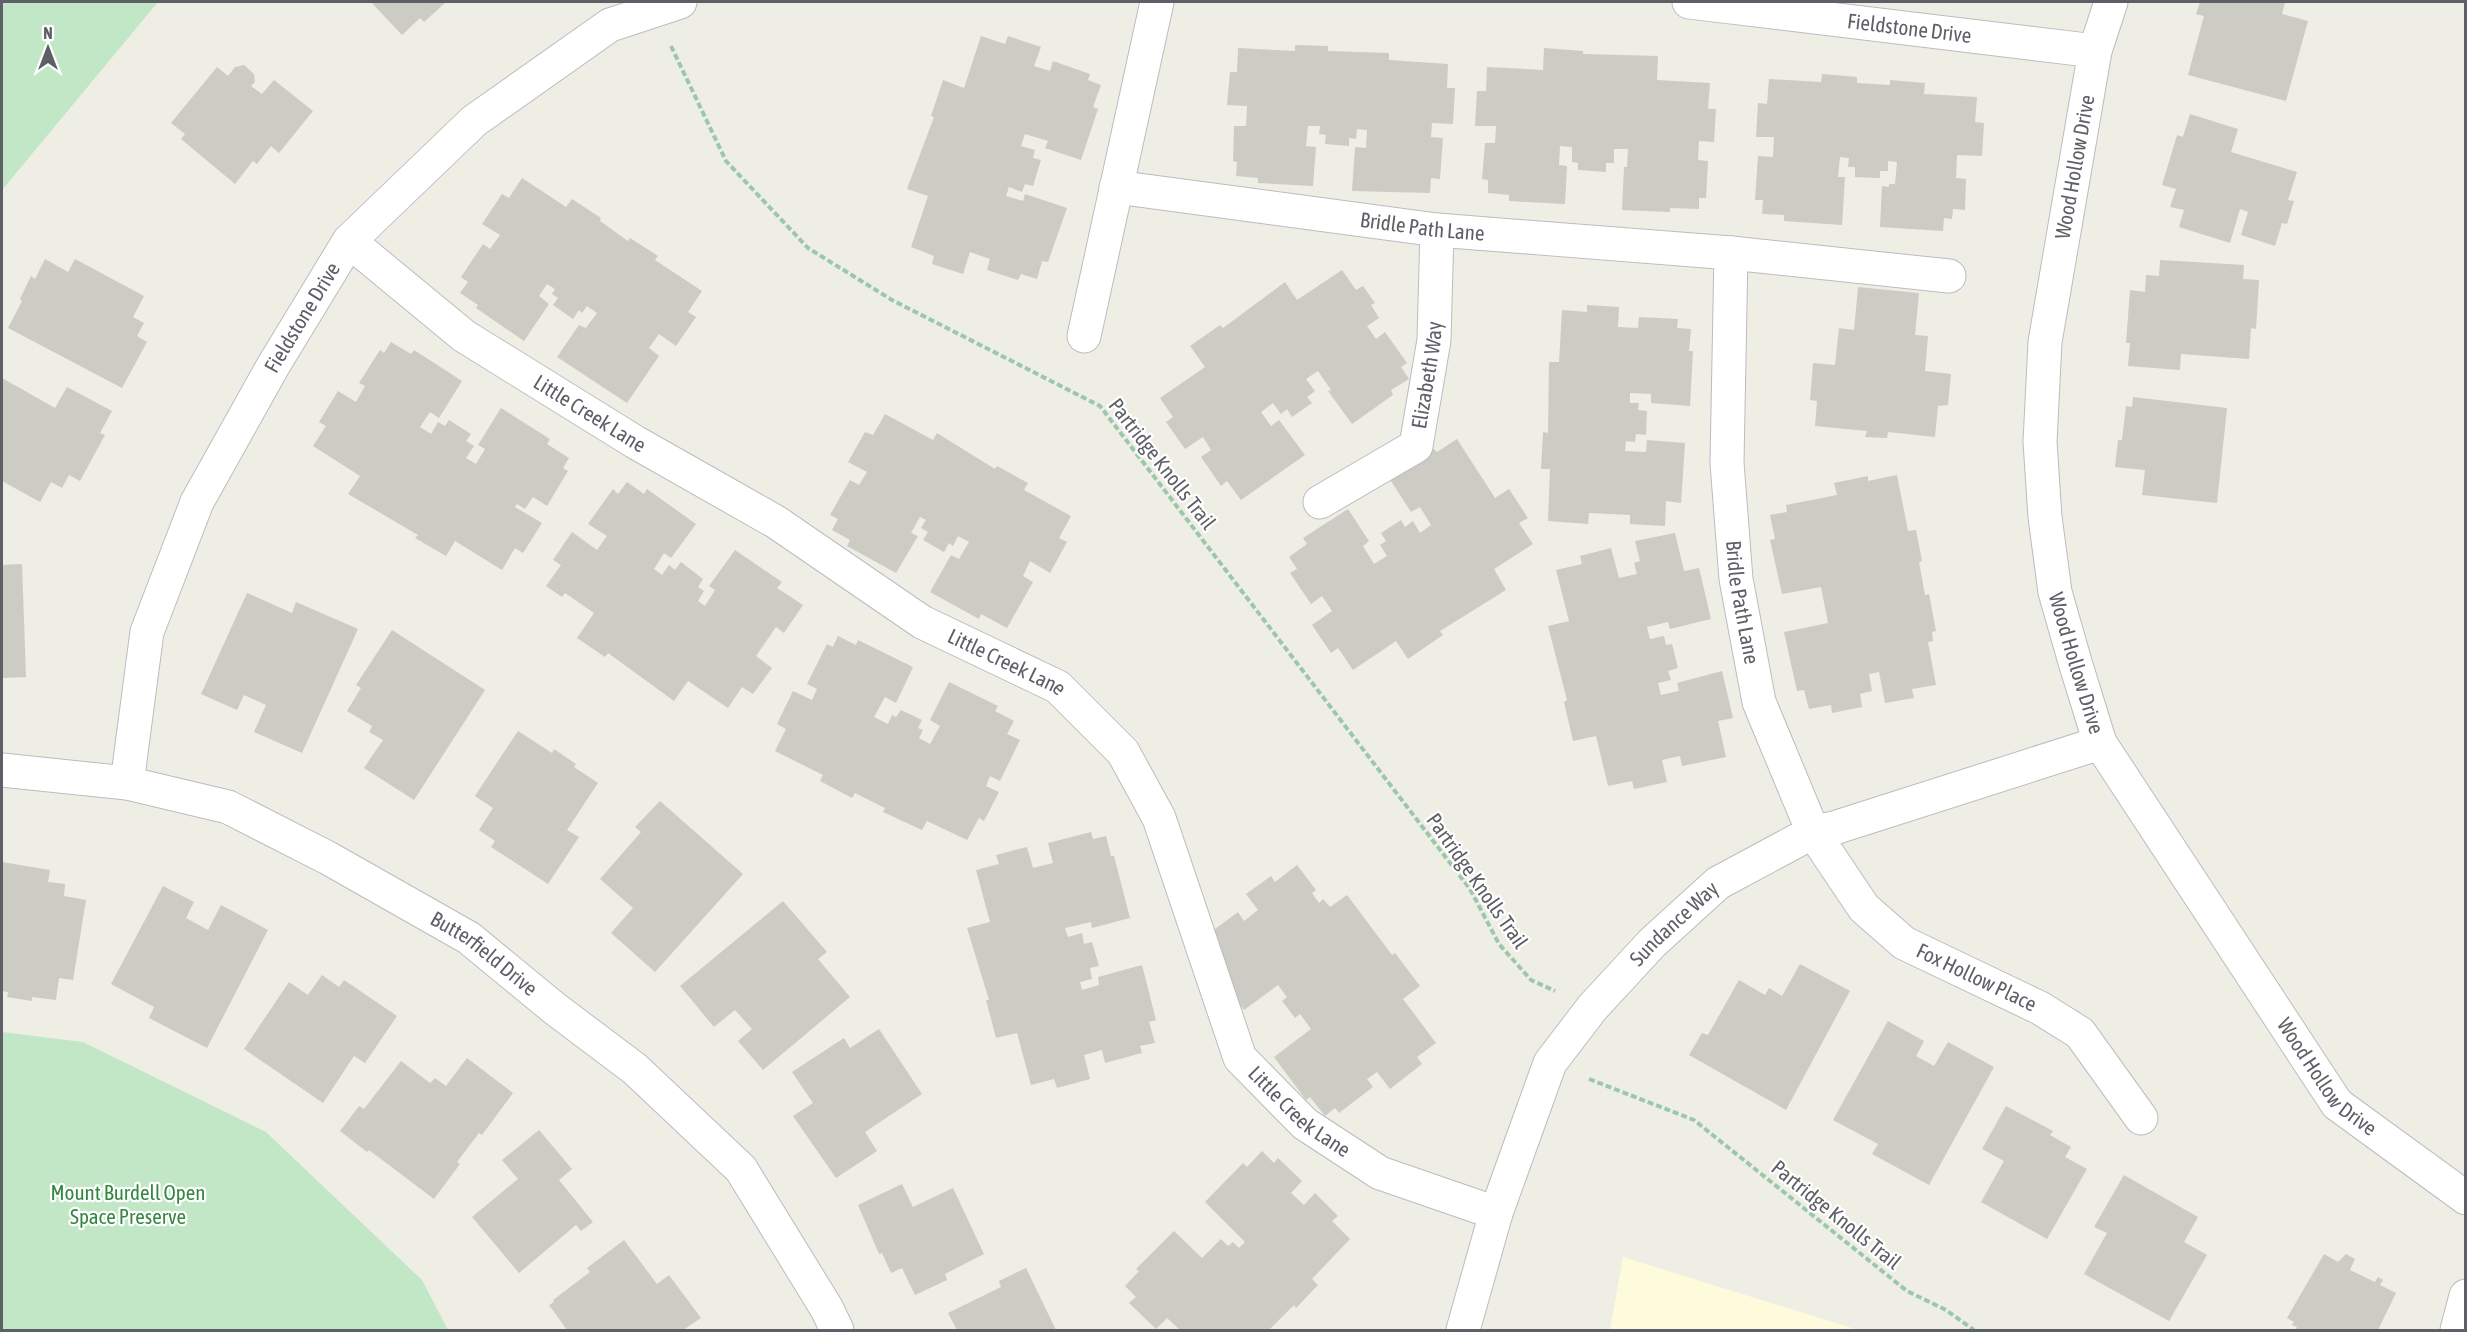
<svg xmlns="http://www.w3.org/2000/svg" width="2467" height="1332" font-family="'Asap Condensed',sans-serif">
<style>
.commercial{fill:#fefadc}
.park{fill:#c2e7c6}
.building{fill:#cccbc4}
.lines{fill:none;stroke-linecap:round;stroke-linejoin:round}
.street-casing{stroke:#babcc1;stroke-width:35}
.path{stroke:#9bc8ad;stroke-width:4;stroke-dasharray:6 3;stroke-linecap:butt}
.street{stroke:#fff;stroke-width:33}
.labels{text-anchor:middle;stroke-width:4.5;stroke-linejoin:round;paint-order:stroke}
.street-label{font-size:21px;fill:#5d6066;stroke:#fff}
.park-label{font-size:21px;fill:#348640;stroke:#fff}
</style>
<rect width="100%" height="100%" fill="#efeee5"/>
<path class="commercial" d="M1623,1257L1855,1329L1857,1330H1610Z"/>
<g class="park">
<path d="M2,2H158L2,190Z"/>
<path d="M2,1032L83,1042L266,1132L422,1280L448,1330H2Z"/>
</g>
<g class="building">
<path d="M371,2H446L424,22L420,18L402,35Z"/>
<path d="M2200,2H2285L2282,14L2308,21L2286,101L2188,75L2204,16L2196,14Z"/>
<path d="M981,36L1005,44L1008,36L1041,47L1034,66L1050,71L1053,61L1090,74L1088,80L1101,85L1093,107L1098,109L1081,160L1045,148L1048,141L1025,134L1021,146L1035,150L1033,158L1041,160L1033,186L1025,184L1022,192L1009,187L1006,196L1023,201L1025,194L1067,208L1048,262L1042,261L1037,279L1021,274L1018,280L987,270L990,259L970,252L963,274L932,264L934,256L911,247L928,196L907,189L934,117L931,116L943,80L964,88Z"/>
<path d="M1295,45L1328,46V51L1389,53V60L1448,64L1447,88H1455L1453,124L1432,123L1431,137L1443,138L1440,179L1431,178L1430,193L1352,191L1355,147L1366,148L1367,130L1357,129L1356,139L1349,138V146L1325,144L1326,135L1319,134L1320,126H1308L1306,146L1316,147L1313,186L1258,183V178L1236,176L1237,162L1233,161L1234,126H1246L1247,106L1227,105L1230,72H1237L1238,48L1295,51Z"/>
<path d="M1544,48L1583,51V54L1658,56L1657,80L1710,83L1708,109H1716L1714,142L1699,141L1698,160L1708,161L1706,198H1699V209L1670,208V212L1622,210L1624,167H1627L1628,149H1614V163H1606V172L1578,170V163L1572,162V147L1560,146L1559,165L1567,166L1565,204L1509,201V195L1488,193V180L1482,179L1485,143H1495L1496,126H1475L1477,91H1486L1487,67L1543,70Z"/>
<path d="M244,65L254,74L255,82L251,86L262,94L274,80L313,111L279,153L271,146L257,164L253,161L235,184L181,139L185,134L171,123L217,67L228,76L235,67Z"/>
<path d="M1822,74L1857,77V83L1890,85V80L1925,83L1924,94L1977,97L1975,122L1984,123L1982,156L1957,155L1956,178L1966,179L1965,210L1953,209L1952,219L1944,218L1943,231L1880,227L1882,186L1889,187V184H1895L1897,162L1888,161V171H1880V178L1855,177V167H1848L1849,158L1840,157L1838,177H1845L1842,225L1784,221V215L1762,214L1763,200H1755L1758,156L1773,157L1774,137H1756L1758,103L1767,104L1769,79L1821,82Z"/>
<path d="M2190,114L2238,129L2231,152L2297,172L2288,200L2294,201L2287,224L2282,223L2275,246L2241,235L2248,212L2240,209L2230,243L2179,227L2184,210L2170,207L2176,189L2162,185L2177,135L2183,137Z"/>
<path d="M522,178L566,207L572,199L601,218L600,221L628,241L630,238L658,256L655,260L702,291L688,312L696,317L676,346L659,334L649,348L659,356L627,403L557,357L579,325L586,328L597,313L587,306L582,313L579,310L573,319L553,305L558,298L552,294L555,289L547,284L539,296L549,304L524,341L476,308L478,305L460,293L468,282L461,277L483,244L490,249L500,235L482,224L502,194L509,198Z"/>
<path d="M45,259L68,272L75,259L144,296L133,317L144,323L137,336L147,342L122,388L8,328L22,301L20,299L31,276L35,279Z"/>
<path d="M2160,260L2244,265L2243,279L2259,280L2256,329L2251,328L2249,359L2181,354L2180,370L2128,366L2130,343H2126L2130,290L2145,292L2146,275L2159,276Z"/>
<path d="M1342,270L1356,290L1363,286L1375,303L1371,305L1379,318L1367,326L1376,339L1385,332L1407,363L1401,367L1409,379L1391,390L1393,395L1352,424L1328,391L1331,390L1318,371L1306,379L1315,391L1307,397L1312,403L1292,417L1287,409L1281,414L1273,403L1261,412L1271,426L1279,420L1305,455L1241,500L1227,481L1221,486L1201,457L1211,450L1203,437L1185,449L1166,422L1173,417L1160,398L1205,367L1190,346L1220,325L1223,328L1285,282L1297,300Z"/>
<path d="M1858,287L1919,293L1915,335L1928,336L1925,371L1951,374L1948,405L1938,406L1935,437L1888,432L1887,438L1865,437L1867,431L1815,426L1817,401L1810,400L1813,363L1835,365L1839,328L1854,330Z"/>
<path d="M1587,305L1619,307L1618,327L1638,328L1639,317L1678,319L1677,328L1691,329L1689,351H1693L1690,406L1651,403V394L1630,393V403H1639L1638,410L1647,411L1646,435L1636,434L1635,442L1626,441L1625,451L1646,452L1647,440L1685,443L1681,503L1666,501L1665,526L1630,524V515L1589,513L1588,524L1548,521L1550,469H1541L1543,432L1548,433L1549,362H1559L1562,310L1587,312Z"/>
<path d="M391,342L411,354L414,350L462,381L439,418L430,412L420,427L431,434L438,422L445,426L449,420L471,434L466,441L474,446L466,458L476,464L485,449L478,445L501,408L550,439L547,444L569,458L563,468L568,471L547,506L533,497L525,509L517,504L515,507L542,523L523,553L515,548L502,570L455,541L446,556L415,538L418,535L348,494L360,476L313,446L326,426L319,422L338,391L356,402L365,386L359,383L380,350L384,353Z"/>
<path d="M2,378L55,408L67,387L112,411L100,433L105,435L80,481L69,475L62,488L51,482L40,502L2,481Z"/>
<path d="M2133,397L2227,408L2217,503L2142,495L2145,470L2115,467L2118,440H2122L2126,406L2132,407Z"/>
<path d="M885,414L933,440L937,433L995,469L997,466L1028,483L1024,490L1071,516L1059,538L1067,542L1050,573L1030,561L1023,576L1033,582L1007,628L981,614L979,619L930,592L951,555L959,559L969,542L958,536L953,546L949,543L944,552L923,540L928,532L921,528L926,520L920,517L911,533L918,536L896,573L847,546L850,540L832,530L838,519L830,515L850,480L859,485L867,472L848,462L865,432L873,435Z"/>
<path d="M1457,439L1495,498L1509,489L1528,518L1519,523L1533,544L1494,569L1506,590L1440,631L1443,635L1408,659L1396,641L1353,670L1338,648L1331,653L1312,625L1332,611L1322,596L1311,604L1290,573L1297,569L1289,557L1307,544L1303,538L1348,509L1369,541L1363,546L1374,564L1387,556L1380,545L1386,541L1381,533L1401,520L1405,527L1413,521L1420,533L1431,525L1420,507L1411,512L1389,478L1434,449L1437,452Z"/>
<path d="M1897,475L1908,531L1916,530L1922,561L1919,562L1925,595L1929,594L1936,631L1932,632L1933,641L1928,642L1936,685L1912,689L1914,698L1885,703L1879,672L1869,674L1872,691L1860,694L1862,707L1832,713L1831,705L1809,709L1804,690L1797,691L1784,632L1828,623L1821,587L1782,594L1770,540L1775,539L1770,515L1787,512L1786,505L1837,495L1834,483L1868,476V481Z"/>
<path d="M627,482L644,494L647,489L696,524L671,558L664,553L654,569L662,575L669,565L675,570L681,562L703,579L698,587L704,591L698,601L705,606L715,590L709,586L735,550L782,582L777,588L803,605L784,633L776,627L756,656L772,668L753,694L742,687L728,708L688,681L674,701L608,653L605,657L577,638L594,613L565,593L562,597L546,586L561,565L553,560L572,532L597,550L607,536L588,524L613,489L618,494Z"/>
<path d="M1675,533L1684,571L1699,568L1711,619L1670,629L1668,622L1647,627L1650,639L1664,636L1666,645L1672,644L1678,668L1668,671L1671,680L1658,683L1661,695L1679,691L1677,683L1722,671L1733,718L1718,721L1726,757L1682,766L1680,756L1662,760L1667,782L1634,789L1632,781L1608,786L1596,736L1573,741L1564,702L1567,700L1548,626L1569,621L1556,570L1582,564L1580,556L1611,548L1619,578L1637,574L1634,563L1640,561L1635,541Z"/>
<path d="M22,564L26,677L2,678V565Z"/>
<path d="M247,593L292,613L296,602L358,629L302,753L254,732L266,705L244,695L237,710L201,694Z"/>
<path d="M392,630L485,690L414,800L364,768L383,740L369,732L372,726L347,711L361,688L356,685Z"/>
<path d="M838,636L856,645L858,640L913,667L896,703L885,697L874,717L888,724L892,715L896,717L901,710L922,720L918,728L923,730L919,738L930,744L940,726L930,720L949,682L998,706L995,711L1014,721L1007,734L1020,740L1000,781L990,776L986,786L999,792L984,821L979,818L967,840L927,821L922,830L883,812L885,808L855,793L852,798L820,781L823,775L775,751L786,729L777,724L793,691L812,700L817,689L807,684L827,644L833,647Z"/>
<path d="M518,731L552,753L554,749L576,764L574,767L598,783L567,830L579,837L548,884L491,847L495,841L479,830L493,808L475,796Z"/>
<path d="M660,801L743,874L655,972L611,933L633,908L600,879L641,832L635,827Z"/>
<path d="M1091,832L1093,839L1106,836L1111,856H1114L1130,918L1092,928L1091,922L1065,928L1068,937L1082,933L1084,944L1092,942L1099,966L1090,968L1092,979L1080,982L1082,990L1099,985L1098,977L1142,965L1156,1020L1149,1022L1155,1043L1140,1046L1142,1053L1105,1063L1102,1050L1084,1055L1090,1079L1057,1088L1054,1079L1031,1085L1017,1033L996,1038L986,1000H989L967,928L990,922L976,870L999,864L996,855L1027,847L1033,868L1053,863L1048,843Z"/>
<path d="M2,862L50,870L48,882L65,884L64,896L86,900L73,980L59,978L56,1000L32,997V1001L7,997L8,992L2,991Z"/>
<path d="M1297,865L1316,890L1312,893L1319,903L1323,899L1330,907L1347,895L1392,955L1395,953L1420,986L1403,999L1436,1043L1417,1057L1422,1064L1390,1089L1377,1072L1367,1079L1373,1087L1339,1113L1335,1108L1325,1116L1310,1097L1306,1100L1274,1057L1311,1029L1300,1014L1295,1018L1282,1001L1287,997L1278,985L1244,1010L1211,968L1207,935L1238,912L1244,921L1258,910L1246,894L1271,876L1275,882Z"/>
<path d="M163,886L194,902L186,918L208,930L221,905L268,930L207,1048L149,1018L154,1007L111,984Z"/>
<path d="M783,901L827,952L818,959L850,997L763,1070L738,1041L752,1029L735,1010L714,1027L680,986Z"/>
<path d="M1800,964L1850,991L1786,1110L1689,1055L1702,1033L1708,1035L1739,980L1765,995L1769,988L1782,996Z"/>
<path d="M322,975L339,987L344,980L397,1016L365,1063L354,1056L323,1103L244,1049L289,982L308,995Z"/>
<path d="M1888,1021L1924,1041L1916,1056L1934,1066L1948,1042L1994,1067L1929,1185L1872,1154L1878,1144L1833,1120Z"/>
<path d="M879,1029L922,1094L865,1132L877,1151L836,1178L793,1116L813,1103L792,1072L844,1038L850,1048Z"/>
<path d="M467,1058L513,1093L482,1135L479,1133L457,1162L460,1164L434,1199L369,1150L367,1152L340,1131L359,1106L364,1109L401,1061L430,1083L435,1078L446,1086Z"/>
<path d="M2006,1106L2053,1131L2050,1135L2071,1147L2065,1157L2087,1169L2047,1239L1981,1202L2004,1161L1982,1149Z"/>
<path d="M539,1130L572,1169L559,1180L593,1222L581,1231L576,1225L519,1273L472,1217L518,1179L502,1160Z"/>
<path d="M1262,1151L1274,1163L1278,1158L1302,1181L1291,1193L1304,1205L1315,1193L1338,1216L1332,1221L1350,1239L1312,1279L1318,1285L1296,1308L1294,1305L1269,1330H1180L1167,1318L1156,1329L1129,1303L1136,1297L1125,1286L1139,1271L1136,1269L1174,1231L1202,1258L1221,1239L1228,1246L1233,1242L1239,1248L1245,1242L1205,1202L1243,1163L1247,1167Z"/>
<path d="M2124,1175L2198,1217L2184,1242L2207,1255L2169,1321L2084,1274L2107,1233L2094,1227Z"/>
<path d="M902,1184L913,1207L953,1188L984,1254L945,1274L947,1280L915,1295L902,1268L891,1273L882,1253L879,1254L858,1205Z"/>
<path d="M624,1240L657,1284L669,1275L701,1318L683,1330H567L549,1305L554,1302L553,1300L590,1272L587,1268Z"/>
<path d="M2324,1254L2338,1262L2346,1254L2355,1259L2350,1270L2375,1282L2378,1277L2383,1280L2380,1285L2396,1293L2378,1330H2295L2297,1327L2292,1325L2294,1322L2287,1318Z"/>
<path d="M1026,1268L1056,1330H957L948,1313L1001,1287L999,1281Z"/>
</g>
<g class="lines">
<defs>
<g id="street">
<path id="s1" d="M1689,2L2095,51"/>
<path id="s2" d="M2111,2L2095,51L2045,342L2040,442L2045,517L2055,592L2075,662L2100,743L2337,1104L2466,1198"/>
<path id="s3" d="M1116,187L1437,230L1731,253L1727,463L1736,579L1759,702L1813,832L1864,908L1904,943L2040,1008L2080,1033L2141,1118"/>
<path id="s4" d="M349,241L464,336L635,442L776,522L922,622L1058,687L1123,752L1159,818L1240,1058L1305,1124L1380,1173L1496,1213"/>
<path d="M1731,253L1949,276"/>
<path d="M1084,336L1157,2"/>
<path id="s5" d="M1320,502L1416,446L1434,340L1437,230"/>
<path id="s6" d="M2,770L127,783L228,807L328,858L469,938L554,1008L635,1069L741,1169L827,1309L837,1330"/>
<path id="s7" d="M127,783L147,632L197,502L273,366L349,241L474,121L610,25L680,2"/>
<path id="s8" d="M1463,1330L1496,1213L1550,1063L1592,1008L1652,943L1718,883L1813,832L1834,828L2100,743"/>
<path d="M2457,1330L2466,1296"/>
</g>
</defs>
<use href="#street" class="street-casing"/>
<g class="path">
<path d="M671,46L726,161L808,248L892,300L1100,406L1470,889L1499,944L1531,980L1555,991"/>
<path d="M1589,1079L1694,1120L1907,1291L1946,1310L1974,1330"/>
</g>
<use href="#street" class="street"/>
</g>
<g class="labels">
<g class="street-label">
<text dy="7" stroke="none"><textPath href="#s1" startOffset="222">Fieldstone Drive</textPath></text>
<text transform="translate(2075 167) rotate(-80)" y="7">Wood Hollow Drive</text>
<text dy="7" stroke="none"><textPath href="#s3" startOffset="309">Bridle Path Lane</textPath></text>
<text dy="7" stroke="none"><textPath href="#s7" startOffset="504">Fieldstone Drive</textPath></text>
<text dy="7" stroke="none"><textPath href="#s5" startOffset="183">Elizabeth Way</textPath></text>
<text dy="7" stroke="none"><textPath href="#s4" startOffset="297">Little Creek Lane</textPath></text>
<text transform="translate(1162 464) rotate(52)" y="7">Partridge Knolls Trail</text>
<text dy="7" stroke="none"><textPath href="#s3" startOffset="969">Bridle Path Lane</textPath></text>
<text dy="7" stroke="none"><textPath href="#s2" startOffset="672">Wood Hollow Drive</textPath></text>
<text dy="7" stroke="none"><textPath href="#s4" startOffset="783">Little Creek Lane</textPath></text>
<text transform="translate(1477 881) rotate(55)" y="7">Partridge Knolls Trail</text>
<text dy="7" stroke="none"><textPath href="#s8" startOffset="468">Sundance Way</textPath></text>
<text dy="7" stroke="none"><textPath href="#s6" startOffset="525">Butterfield Drive</textPath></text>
<text dy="7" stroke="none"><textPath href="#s3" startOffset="1436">Fox Hollow Place</textPath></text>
<text dy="7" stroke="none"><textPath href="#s2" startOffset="1160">Wood Hollow Drive</textPath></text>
<text dy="7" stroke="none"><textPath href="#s4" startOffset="1341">Little Creek Lane</textPath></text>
<text transform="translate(1836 1215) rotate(39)" y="7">Partridge Knolls Trail</text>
</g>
<g class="park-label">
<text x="128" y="1200">Mount Burdell Open<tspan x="128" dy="24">Space Preserve</tspan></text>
</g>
</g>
<rect width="2467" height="1332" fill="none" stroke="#5d6066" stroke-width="6"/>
<g transform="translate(48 48)" stroke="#ffffff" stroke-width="4.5" paint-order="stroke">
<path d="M0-4.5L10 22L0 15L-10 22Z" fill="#5d6066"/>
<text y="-9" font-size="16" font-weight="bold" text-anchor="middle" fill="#5d6066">N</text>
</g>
</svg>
